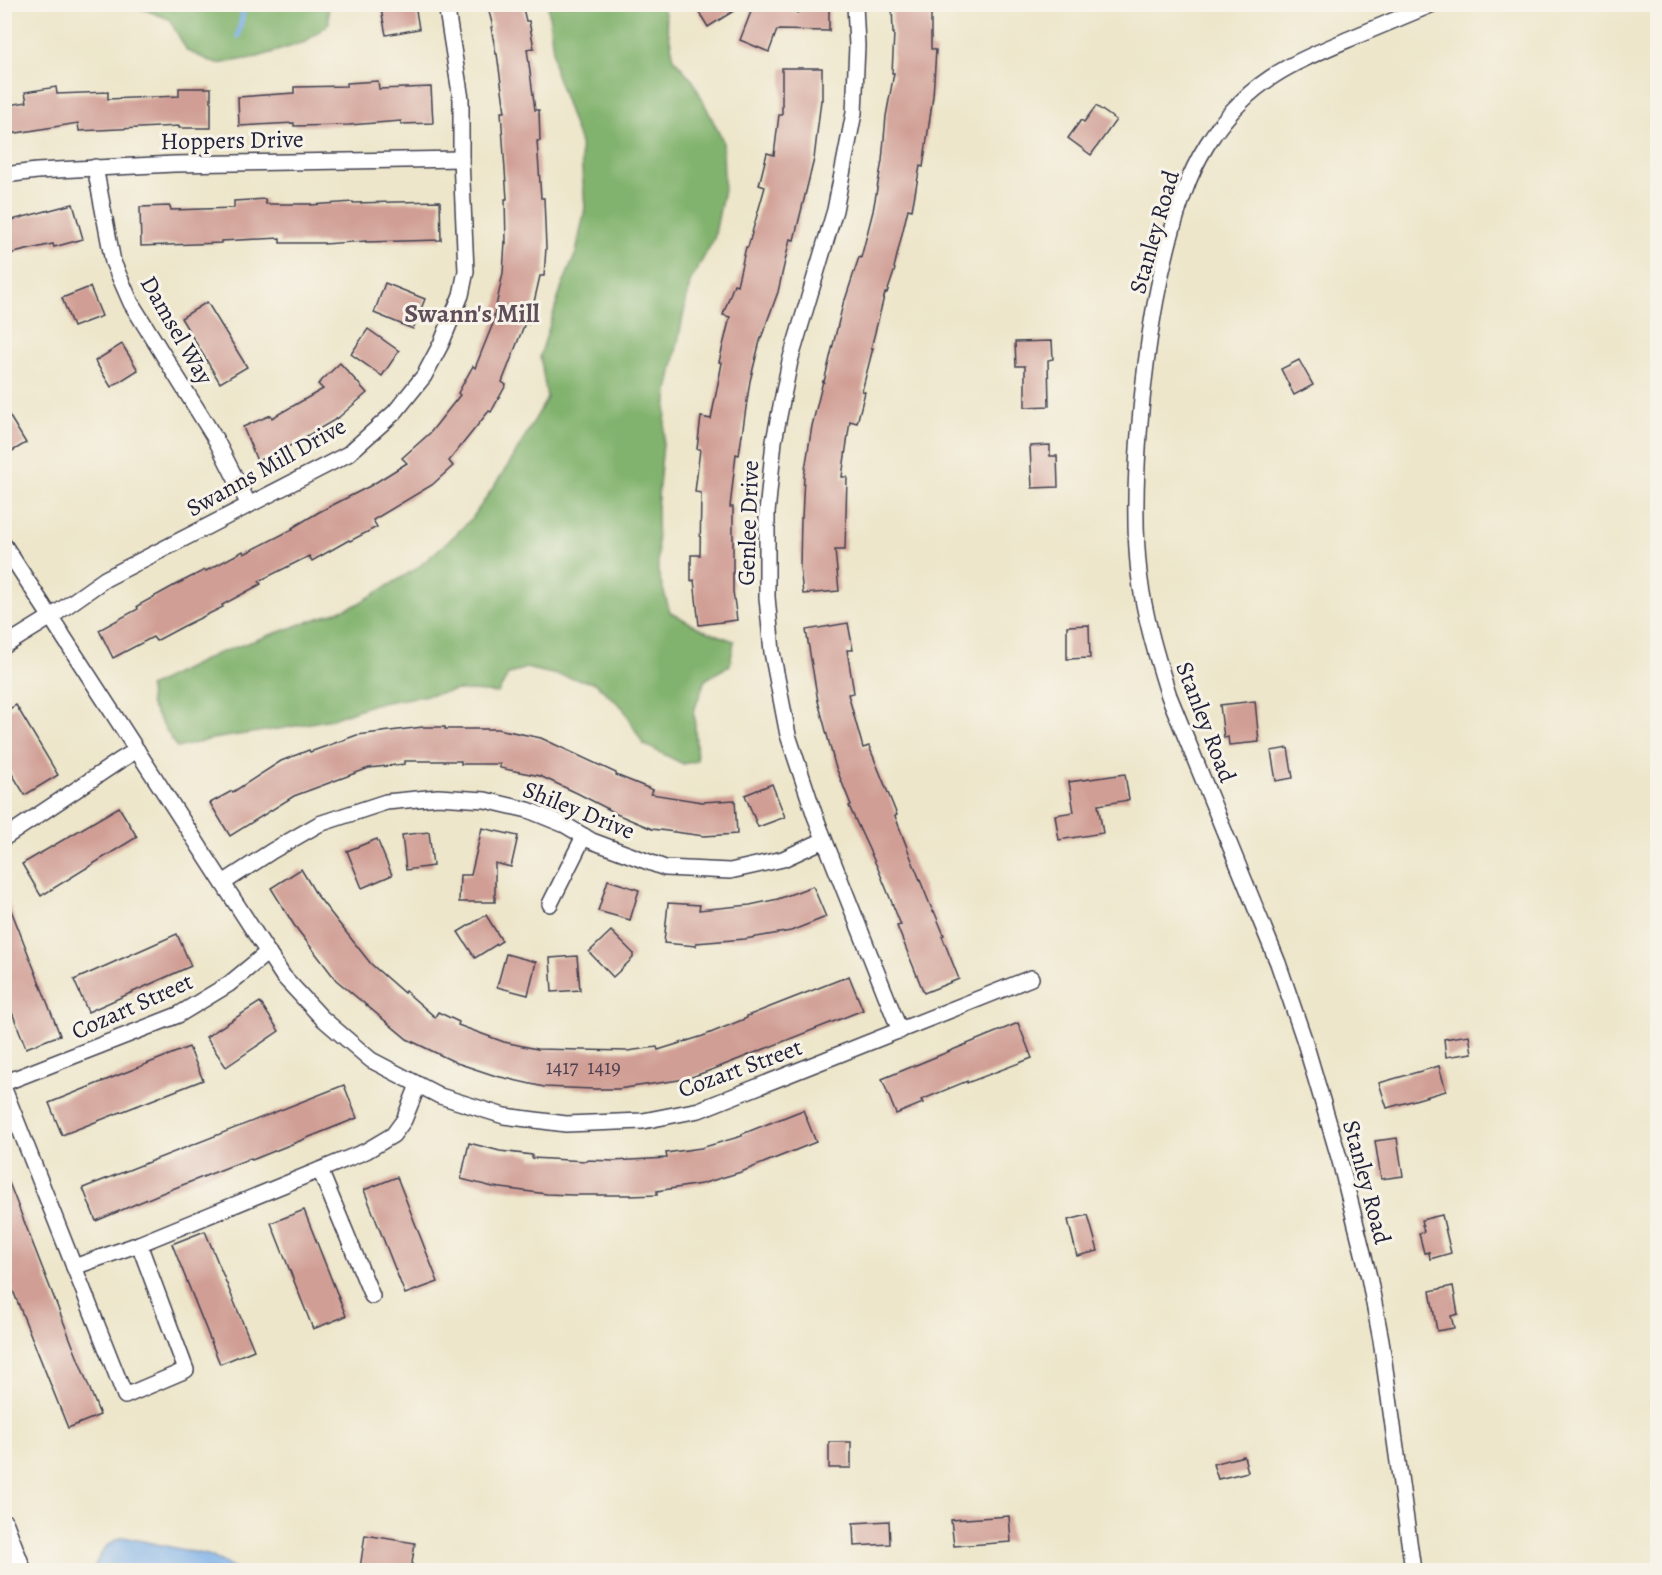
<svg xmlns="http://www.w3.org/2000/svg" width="1662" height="1575" font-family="Alegreya,serif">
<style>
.forest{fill:#82b36e;stroke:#526a54;stroke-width:1.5}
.water{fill:#7bb0e9;stroke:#4e6992;stroke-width:1.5}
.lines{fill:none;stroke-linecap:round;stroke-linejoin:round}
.stream{stroke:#7bb0e9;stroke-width:5}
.building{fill:#d09e94}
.minor-casing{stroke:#403f50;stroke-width:18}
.tertiary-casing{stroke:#403f50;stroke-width:21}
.minor{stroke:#fff;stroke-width:15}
.tertiary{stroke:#fff;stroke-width:18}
.labels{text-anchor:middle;stroke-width:6;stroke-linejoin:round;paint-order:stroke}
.number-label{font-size:21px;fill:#4e4151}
.street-label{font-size:24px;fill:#22223b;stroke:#f7f3e8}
.neighbourhood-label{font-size:26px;font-weight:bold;fill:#5f4d5a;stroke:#f7f3e8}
</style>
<rect width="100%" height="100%" fill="#f7f3e8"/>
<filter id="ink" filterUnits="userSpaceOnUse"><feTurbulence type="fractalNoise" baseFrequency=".0167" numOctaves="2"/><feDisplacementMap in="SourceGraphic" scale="12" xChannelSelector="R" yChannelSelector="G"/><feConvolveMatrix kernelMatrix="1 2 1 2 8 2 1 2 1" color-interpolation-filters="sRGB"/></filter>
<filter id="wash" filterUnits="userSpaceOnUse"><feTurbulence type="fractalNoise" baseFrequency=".008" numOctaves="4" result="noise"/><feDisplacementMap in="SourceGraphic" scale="24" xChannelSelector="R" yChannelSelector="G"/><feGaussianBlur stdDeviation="1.35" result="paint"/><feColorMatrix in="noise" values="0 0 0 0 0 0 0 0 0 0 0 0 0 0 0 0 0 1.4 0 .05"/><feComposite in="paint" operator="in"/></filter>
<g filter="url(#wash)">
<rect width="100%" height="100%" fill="#ede6ca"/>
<g class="forest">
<path d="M114,5H328L329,24L305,42L258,57L217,64L187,51L169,19L138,7Z"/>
<path d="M548,5H662L664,10L674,59L693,81L723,141L724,189L714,239L690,282L668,391L657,507L658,572L670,612L703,630L734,641L730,665L705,680L694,711L697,761L683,764L643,744L623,708L595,683L525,668L508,675L498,693L458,690L374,704L332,719L284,728L212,739L177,748L150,704L149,687L216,654L356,605L416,569L454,536L473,517L511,461L547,398L540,356L562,286L576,253L585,208L580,143L555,71Z"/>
</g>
<path class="water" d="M123,1537L208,1555L235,1568L237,1570H93C101,1552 103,1545 123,1537Z"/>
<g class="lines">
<path class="stream" d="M238,36L245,4"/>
</g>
<g id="blocks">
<g class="building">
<path d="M380,4H415L419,29L386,35Z"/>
<path d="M487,4H522L526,21H529L534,48L527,49L535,110H539L540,141H537L541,198H544L546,248L544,276H540L529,324L525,323L502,382L506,385L491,412L489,411L449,461L453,466L432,485L373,520L377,527L350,541L349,540L312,561L309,556L259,581L261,584L222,605L223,607L184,626L156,641L153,637L113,658L99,630L138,609L137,606L177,584L205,570L206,571L243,551L244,554L293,529L292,528L319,512L370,486L407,463L402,458L430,433L460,395L458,393L473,366L475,368L496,316H494L503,273L505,242L506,243L505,199H507L501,112H505L497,54H496L491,27H493Z"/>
<path d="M694,4H745L708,27Z"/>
<path d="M754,4H777L798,13V4H829V31L777,30L769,52L740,40Z"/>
<path d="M892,4H931V49L936,50L933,96L923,167L920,166L912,210L908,209L894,268L895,269L887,293H885L871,348H873L862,391L865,392L857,423L850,421L842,477H847L845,550H835L839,591L803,594L800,567L801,518H802L804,476L812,426L823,381L824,382L844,300H845L859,257L861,258L873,211L882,161L886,116L894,73H892L894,33H893Z"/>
<path d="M782,68H822V100H821L814,159L794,240L790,239L778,292L760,341L750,381L739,455L736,454L730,507H733V591L737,620L699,625L694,580L691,581V555H700L701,493L695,492L700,449H697L701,417L711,419L722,363L719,362L730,317L723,315L734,284L737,285L746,247H748L765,187L759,185L767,153L774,155L779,115H782Z"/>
<path d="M378,81L379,89L431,87L433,123L401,124V121L349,125L294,126V123L239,126L238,97L294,93V87L347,86V83Z"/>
<path d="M56,87L57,94L108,92V99L179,96V88H211V128H179V126L79,131L78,123L4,135V106L27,102L25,92Z"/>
<path d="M1096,106L1116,120L1091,155L1068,138L1081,120L1084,122Z"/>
<path d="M265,199L266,204H311V205L353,202V203L440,201L441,240L366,242V241L324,244V243H280V238L221,241V243L141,246L140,207L170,206L171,210L234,208V201Z"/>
<path d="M73,204L83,239L54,247L53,244L9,254L4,234V222Z"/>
<path d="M385,283L425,299L413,329L374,313Z"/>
<path d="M90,287L102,316L73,327L62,298Z"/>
<path d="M207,302L247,367L220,383L181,318Z"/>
<path d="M368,329L399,351L382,376L351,354Z"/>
<path d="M1052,341L1053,359L1048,360L1049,406L1025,407V366H1016L1015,342Z"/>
<path d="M122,344L138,370L111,387L95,361Z"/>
<path d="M1299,360L1313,385L1294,395L1281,369Z"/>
<path d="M340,363L367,393L338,418L281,451L257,461L243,427L271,415L272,418L323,389L318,384Z"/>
<path d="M4,407L26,443L4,456Z"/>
<path d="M1050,445V456H1057L1058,487L1032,488L1030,446Z"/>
<path d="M848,623L853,650H847L854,693L848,694L863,748L869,746L897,815L895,816L911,858L933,912L934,911L944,935L942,936L959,979L924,993L897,926L901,925L879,871L849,806L851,805L835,765L818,701L806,630Z"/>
<path d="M1089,625L1090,658L1067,659V626Z"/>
<path d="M1255,701L1259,742L1229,745L1228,737L1224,738L1220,705Z"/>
<path d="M16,705L58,775L25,795L4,761V712Z"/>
<path d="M423,727H445V729H498L541,738L616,773V775L653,790L651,794L702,802L735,800L737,834L704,836L652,829L614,813V812L577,793L540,776L500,768V764H461V761H404L405,764L369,768L294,796L230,836L210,803L232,791L233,792L281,761L309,750L310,752L357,735Z"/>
<path d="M1288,748L1293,778L1276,781L1271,751Z"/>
<path d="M1125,774L1129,800L1098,805L1103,833L1059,840L1055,815L1074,812L1069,782Z"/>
<path d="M772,784L785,817L758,827L745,795Z"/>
<path d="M119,807L137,837L41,896L22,864Z"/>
<path d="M482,828L518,836L511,867L495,863V902H459L460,875H471Z"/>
<path d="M429,832L433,866L406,870L402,835Z"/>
<path d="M377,839L392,875L362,888L347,851Z"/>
<path d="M301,869L316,894L371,964L404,993L405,991L435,1017L438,1012L459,1022L458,1025L504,1042L537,1049L627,1051L657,1047L658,1050L703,1036L747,1018V1016L849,976L863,1010L714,1069L686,1079L618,1089H594L544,1087L496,1076L457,1063L407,1039L336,980L294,925L271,888Z"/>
<path d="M608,880L639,890L630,920L598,911Z"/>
<path d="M813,886L826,917L791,931L745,939L696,943V946L664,943L668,903L700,905L699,910L750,905L778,899Z"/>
<path d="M4,892L60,1035L26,1048L4,992Z"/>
<path d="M486,915L502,941L475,958L458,932Z"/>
<path d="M611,931L633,953V958L613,977L589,952Z"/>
<path d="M177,934L191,966L88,1012L74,980Z"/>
<path d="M506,954L536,962L528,995L497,987Z"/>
<path d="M577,956L580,990L552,992L550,958Z"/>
<path d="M260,1002L279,1031L226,1067L206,1037Z"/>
<path d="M1018,1023L1032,1058L967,1083V1081L921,1100L923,1103L896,1114L882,1079Z"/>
<path d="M1469,1035L1472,1053L1446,1057L1444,1039Z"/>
<path d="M189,1047L203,1080L62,1135L49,1103Z"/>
<path d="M1439,1066L1446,1091L1387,1108L1379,1083Z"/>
<path d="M344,1085L357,1118L252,1160L251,1158L157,1195L96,1221L83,1188Z"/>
<path d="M803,1110L816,1142L741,1172L701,1184L657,1191V1195L631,1196V1195H572L547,1194L493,1187L461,1179L469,1143L500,1151L532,1155V1158L586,1161V1160L613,1161L667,1158L666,1153L701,1148L742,1136V1134Z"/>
<path d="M1397,1138L1403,1176L1381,1179L1375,1141Z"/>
<path d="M4,1170L100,1415L68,1428L4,1268Z"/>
<path d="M397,1177L438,1282L405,1294L364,1190Z"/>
<path d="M304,1210L346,1316L313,1329L271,1223Z"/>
<path d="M1088,1215L1098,1251L1077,1256L1068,1220Z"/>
<path d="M1442,1215L1451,1253L1430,1259L1429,1252L1424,1253L1419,1233L1424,1232L1421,1220Z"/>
<path d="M205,1231L254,1350L220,1364L172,1244Z"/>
<path d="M1453,1286L1458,1314L1451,1316L1454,1328L1437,1331L1430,1291Z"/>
<rect x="829" y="1442" width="22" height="26"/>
<path d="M1244,1456L1248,1472L1218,1479L1213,1464Z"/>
<path d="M1009,1516L1011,1542L954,1546L951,1520Z"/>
<path d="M889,1521L890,1544L854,1546L853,1523Z"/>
<path d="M365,1535L415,1543L411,1570H374L360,1568Z"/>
</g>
</g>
</g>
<g filter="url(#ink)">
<use href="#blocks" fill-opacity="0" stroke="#403f50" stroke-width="1.5"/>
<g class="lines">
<defs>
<g id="minor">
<path d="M855,4L857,46L854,113L835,210L790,361L774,441L767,513V597L772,652L788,735L815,816L900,1031"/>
<path d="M95,167L113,262L131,303L216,440L249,505"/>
<path d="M4,175L37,171L174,164L461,159"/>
<path d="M4,545L283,976L322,1018L371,1060L440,1096L504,1116L566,1124L643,1121L699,1110L1031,978"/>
<path d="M4,646L51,617L105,579L348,454L395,412L424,376L441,344L461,295L466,271L461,159V99L446,4"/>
<path d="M4,838L119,761L137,750"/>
<path d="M223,883L272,851L319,824L386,802L438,797L485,800L528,810L565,825L592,841L665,868L730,871L783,859L824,840"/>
<path d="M550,904L584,836"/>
<path d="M4,1083L178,1015L229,984L268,952"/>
<path d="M4,1089L125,1396L186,1370L139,1244"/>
<path d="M320,1170L372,1296"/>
<path d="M74,1267L139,1244L366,1151L393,1135L404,1120L418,1085"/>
<path d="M1413,1570L1381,1340L1369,1277L1340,1161L1304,1039L1278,963L1169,696C1156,655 1144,615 1139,573C1133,519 1136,464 1141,410C1148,337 1159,263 1184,193C1195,160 1216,126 1241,102C1272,70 1314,54 1354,37C1380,26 1407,15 1433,4"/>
</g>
<path id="tertiary" d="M4,1523L22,1570"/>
</defs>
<use href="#minor" class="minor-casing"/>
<use href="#tertiary" class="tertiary-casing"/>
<use href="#minor" class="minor"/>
<use href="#tertiary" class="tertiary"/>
</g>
</g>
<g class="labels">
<g class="number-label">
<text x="562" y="1074">1417</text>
<text x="604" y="1074">1419</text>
</g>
<g class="street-label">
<text transform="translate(232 140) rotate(-1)" y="8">Hoppers Drive</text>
<text transform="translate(1154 232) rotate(-74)" y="8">Stanley Road</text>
<text transform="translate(177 330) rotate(60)" y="8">Damsel Way</text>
<text transform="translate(266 467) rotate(-29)" y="8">Swanns Mill Drive</text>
<text transform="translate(748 523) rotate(-88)" y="8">Genlee Drive</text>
<text transform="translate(1206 722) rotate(69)" y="8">Stanley Road</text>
<text transform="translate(579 810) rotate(22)" y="8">Shiley Drive</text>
<text transform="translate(132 1006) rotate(-24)" y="8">Cozart Street</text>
<text transform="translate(740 1068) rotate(-20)" y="8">Cozart Street</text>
<text transform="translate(1367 1182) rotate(75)" y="8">Stanley Road</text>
</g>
<g class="neighbourhood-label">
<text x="472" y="322">Swann's Mill</text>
</g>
</g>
<rect width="1662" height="1575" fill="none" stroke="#f7f3e8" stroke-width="24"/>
</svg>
